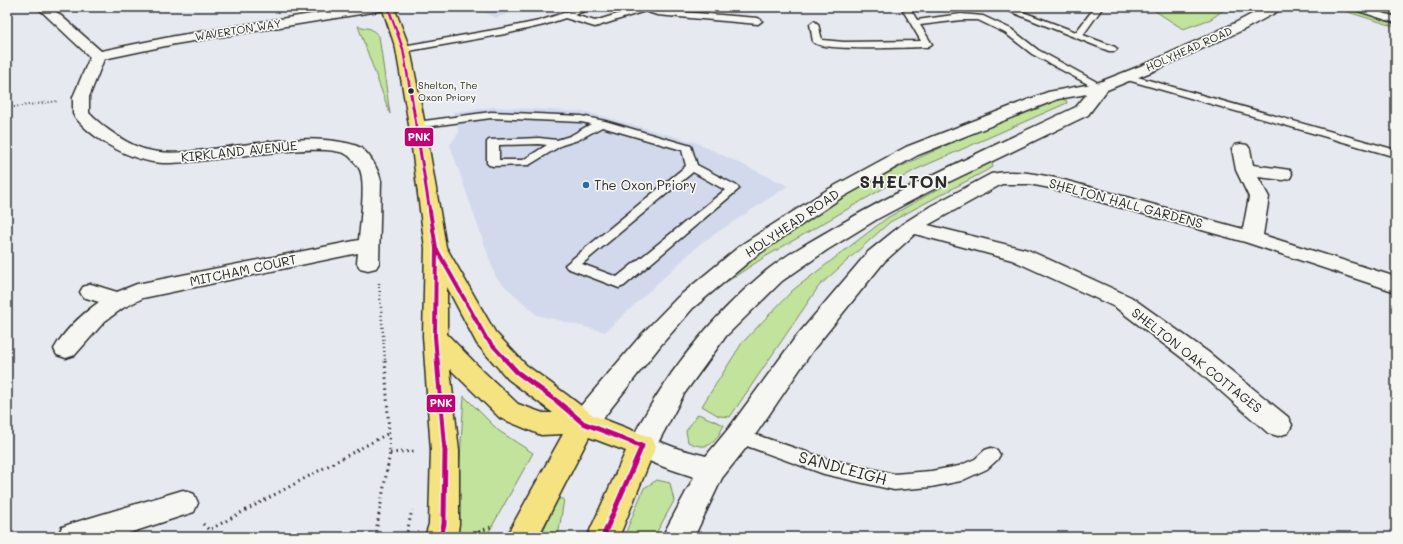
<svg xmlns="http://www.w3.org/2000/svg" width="1403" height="544" font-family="Mali,sans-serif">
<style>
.built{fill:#d2d9ec}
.green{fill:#c1e39c;stroke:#768764}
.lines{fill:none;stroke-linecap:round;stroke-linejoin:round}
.lane-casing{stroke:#2b2b2b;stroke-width:3}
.street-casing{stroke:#2b2b2b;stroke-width:3}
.secondary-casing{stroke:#2b2b2b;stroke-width:3}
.primary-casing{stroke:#2b2b2b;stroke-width:3}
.path-far2{stroke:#2b2b2b;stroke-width:2;stroke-dasharray:1 2.5;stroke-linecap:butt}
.path-far1{stroke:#2b2b2b;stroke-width:2.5;stroke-dasharray:1 3;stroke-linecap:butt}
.path{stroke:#2b2b2b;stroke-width:3;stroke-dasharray:1.5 4;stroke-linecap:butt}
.lane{fill:#f6f6f2;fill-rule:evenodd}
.street{fill:#f6f6f2;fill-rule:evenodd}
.secondary{fill:#f6f6f2;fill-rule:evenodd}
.primary{fill:#f5e382;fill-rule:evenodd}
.bus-1-far3-casing{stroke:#f6f6f2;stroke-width:4.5}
.bus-1-far2-casing{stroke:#f6f6f2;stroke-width:5.5}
.bus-1-far1-casing{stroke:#f6f6f2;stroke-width:7}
.bus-1-casing{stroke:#f6f6f2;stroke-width:8}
.bus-1-far3{stroke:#c10076;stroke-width:2.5}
.bus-1-far2{stroke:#c10076;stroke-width:3}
.bus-1-far1{stroke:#c10076;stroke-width:4}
.bus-1{stroke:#c10076;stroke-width:5}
.bus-dot{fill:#2b2b2b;stroke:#f6f6f2;stroke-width:1.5}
.poi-dot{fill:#1f6fb2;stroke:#f6f6f2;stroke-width:1.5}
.labels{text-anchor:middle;stroke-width:3.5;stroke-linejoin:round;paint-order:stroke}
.far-bus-label{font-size:10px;fill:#2b2b2b;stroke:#f6f6f2;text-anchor:start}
.far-street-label{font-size:11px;fill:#2b2b2b;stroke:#f6f6f2}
.street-label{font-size:13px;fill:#2b2b2b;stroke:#f6f6f2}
.poi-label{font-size:13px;fill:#2b2b2b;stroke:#f6f6f2;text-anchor:start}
.near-street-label{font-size:16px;fill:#2b2b2b;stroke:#f6f6f2}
.district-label{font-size:17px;font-weight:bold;letter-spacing:1px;fill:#2b2b2b;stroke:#f6f6f2}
.line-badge{stroke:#f6f6f2;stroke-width:1.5}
.badge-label{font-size:11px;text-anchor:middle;font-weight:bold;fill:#fff}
</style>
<rect width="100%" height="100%" fill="#e6e9ef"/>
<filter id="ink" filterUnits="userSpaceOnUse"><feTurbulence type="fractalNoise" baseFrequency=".025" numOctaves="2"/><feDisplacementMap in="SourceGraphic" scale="8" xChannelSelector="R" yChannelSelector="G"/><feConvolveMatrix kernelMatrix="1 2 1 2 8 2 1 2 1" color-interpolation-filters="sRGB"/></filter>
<g filter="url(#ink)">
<g class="built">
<path d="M477,7H530L495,18Z"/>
<path d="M494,107L587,112L695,142L788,186L701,243L605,332L537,315L496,278L450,145L459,132L453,112Z"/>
</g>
<g class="green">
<path d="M1149,7H1228L1211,19L1183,29Z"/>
<path d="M1332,7H1396V27Z"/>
<path d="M358,26L371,29L379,36L390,114Z"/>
<path d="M1060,99L1066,100L1067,103L915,170L763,258L728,281L727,276C758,253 789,230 822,210C897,164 978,130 1060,99Z"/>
<path d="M991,159L993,167L890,222L819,286L730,417L719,416L702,406L742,343L793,290L887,218Z"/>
<path d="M464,396L499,431L533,453L486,537H455Z"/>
<path d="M698,414L724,425C715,443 709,452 688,442L686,431Z"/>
<path d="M657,480L670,483L674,501L654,537H624L644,488Z"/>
<path d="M558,499H564L558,537H540Z"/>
</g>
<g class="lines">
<defs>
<g id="lane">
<path d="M582,7H594L574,15L595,21L640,7H653L658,10L758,18L762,21L758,24L657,15L645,11L595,27L565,18L544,25L505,34L403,52L398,49L403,46L505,28L539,21Z"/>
<path d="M901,7H909L917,20L961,14L983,16L1011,29L1038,50L1106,87L1101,90L1097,89L1032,54L1005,33L978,20H961L920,25L932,44L927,47C909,47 823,52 813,42L810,24L814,21L818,24L822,40L844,42L921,41Z"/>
<path d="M999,7H1010L1076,32L1095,7H1103L1083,35L1115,47L1117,49L1115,51H1109Z"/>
<path d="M1351,7H1363L1396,17V23L1352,9Z"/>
<path d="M1127,74L1396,150V157L1124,79L1122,77Z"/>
<path d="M491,112L581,116L605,121L691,146L697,165L737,186L739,189L624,286L619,288L614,286L567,268L565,265L686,166L682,150L602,127L578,140L562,145L529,165L493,166L489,165L487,163V142L489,140L539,138L557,140L570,136L591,124L581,122L491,118L417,128L412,125L417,122ZM539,144L547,145L523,160H499V145ZM693,172L725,190L617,277L582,264Z"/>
<path d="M739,429L824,458L894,474L931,471L959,466L975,459L985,450L991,448L997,450L1000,455L997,460L987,469L961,481L931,487L894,490L824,474L733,441L730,436L733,431Z"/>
</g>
<g id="street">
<path d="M37,7H51L101,51L175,36L355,7H385L384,10L379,11L175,44L104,59L89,97V113C101,126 130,147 148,150C166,155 186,152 205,150C247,145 299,134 341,142C347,143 356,145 361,148C370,154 379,171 381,181L379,263L376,268L368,270L360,268L357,263L358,253L143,298L123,308L105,321L75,355L66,358L57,355L54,349C64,331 82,314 99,302L83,297L80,292L83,287L91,284L117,292L137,284L359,240C360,224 366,183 360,170C358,166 352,159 349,156C326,138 199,165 163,163C133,162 90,139 73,114V97L90,57Z"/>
<path d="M1241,144L1247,145L1250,149L1253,165L1290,170L1292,174L1290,178L1283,180L1258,177L1269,197L1263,235L1396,277V292L1245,242L1050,188L1029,184H1002L928,225L1028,250L1131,297L1208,352L1288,417L1292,425L1288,433L1278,436L1268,433L1190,364L1115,307L1012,260L915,234L884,262L813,350L749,444L722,478L694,537H662L694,477L664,467L632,454L628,446L632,438L642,435L679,449L706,456L729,428L795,338L868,252L904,223L931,206L991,174C1014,169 1038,174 1060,179L1243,229L1249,197L1236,170L1232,149L1235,145Z"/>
<path d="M183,490L194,494L198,503L194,512L117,537H57L62,527L73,523Z"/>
</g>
<path id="secondary" d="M1265,7H1281L1280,10L1245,29L1158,69L1107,90L1088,115L930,191L879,218L827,250L782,281L726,336L684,394L652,454L642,457L632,454L628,446C662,379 708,319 766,271C787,254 813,240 837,226C914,181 996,145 1076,107L1087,94L1058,99L918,155L841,198L757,255L693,308L660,346L593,431L583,434L573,431L569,423L573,415L642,334L677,298L741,245L827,190L906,147L1048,92L1097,83L1148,63L1235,23Z"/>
<path id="primary" d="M382,7H394L410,49L425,125L446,247L495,332L526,365L567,395L593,415L652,438L656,446L619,537H587L626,451L589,437L538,537H506L563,434L541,435L500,418L450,369L459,451V524L457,537H425L429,524L431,451L423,336L425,248L409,125L396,49ZM447,287L477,344L508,379L553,413H543L518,404L483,371L447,334Z"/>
</defs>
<use href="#lane" class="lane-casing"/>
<use href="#street" class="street-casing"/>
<use href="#secondary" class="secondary-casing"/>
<use href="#primary" class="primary-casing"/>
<path class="path-far2" d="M7,108L58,101"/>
<path class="path-far1" d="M379,283L385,360"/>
<g class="path">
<path d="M390,453L416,451"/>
<path d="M203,524L209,530L389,433"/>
<path d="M474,534L493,526"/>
<path d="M375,537L390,453L385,359"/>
<path d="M406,537L412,510"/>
</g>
<use href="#lane" class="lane"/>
<use href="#street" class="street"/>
<use href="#secondary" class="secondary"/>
<use href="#primary" class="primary"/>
<defs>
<path id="bus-1-far3" d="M388,7L403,49L411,95"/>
<path id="bus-1-far2" d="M411,94L430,212"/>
<g id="bus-1-far1">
<path d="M430,211L436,248L435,336L437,360"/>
<path d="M437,250L486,338L506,360"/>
</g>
<g id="bus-1">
<path d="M437,359L445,451L444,524L441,537"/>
<path d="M505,359L517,372L558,402L583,423L642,446L603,537"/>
</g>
</defs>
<use href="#bus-1-far3" class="bus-1-far3-casing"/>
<use href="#bus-1-far2" class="bus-1-far2-casing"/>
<use href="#bus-1-far1" class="bus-1-far1-casing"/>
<use href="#bus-1" class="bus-1-casing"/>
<use href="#bus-1-far3" class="bus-1-far3"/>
<use href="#bus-1-far2" class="bus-1-far2"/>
<use href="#bus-1-far1" class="bus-1-far1"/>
<use href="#bus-1" class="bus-1"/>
</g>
</g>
<circle class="bus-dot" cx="411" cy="91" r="3.5"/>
<circle class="poi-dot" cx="586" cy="185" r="4"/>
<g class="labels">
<g class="far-bus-label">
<text x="418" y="89">Shelton, The<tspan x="418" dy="12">Oxon Priory</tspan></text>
</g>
<g class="far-street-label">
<text transform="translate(238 30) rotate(-9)" y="4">WAVERTON WAY</text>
<text transform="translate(1189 49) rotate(-24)" y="4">HOLYHEAD ROAD</text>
</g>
<g class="street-label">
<text transform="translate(239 151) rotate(-6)" y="5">KIRKLAND AVENUE</text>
<text transform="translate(1126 203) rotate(15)" y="5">SHELTON HALL GARDENS</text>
<text transform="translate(792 223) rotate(-34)" y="5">HOLYHEAD ROAD</text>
<text transform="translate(243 270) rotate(-12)" y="5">MITCHAM COURT</text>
<text transform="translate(1197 360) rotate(38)" y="5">SHELTON OAK COTTAGES</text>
</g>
<g class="poi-label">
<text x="594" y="190">The Oxon Priory</text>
</g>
<g class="near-street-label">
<text transform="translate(843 468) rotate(15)" y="6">SANDLEIGH</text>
</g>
<g class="district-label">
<text x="904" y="188">SHELTON</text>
</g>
</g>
<g class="line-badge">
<rect x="404" y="127" width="30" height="20" rx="4" fill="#c10076"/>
<rect x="426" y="394" width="30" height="19" rx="4" fill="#c10076"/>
</g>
<g class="badge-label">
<text x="419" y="141">PNK</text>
<text x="441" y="407">PNK</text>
</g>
<rect width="1403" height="544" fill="none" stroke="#f6f6f2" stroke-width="24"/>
<rect x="12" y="12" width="1379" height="520" fill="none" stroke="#2b2b2b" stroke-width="1.5" filter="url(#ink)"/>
</svg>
